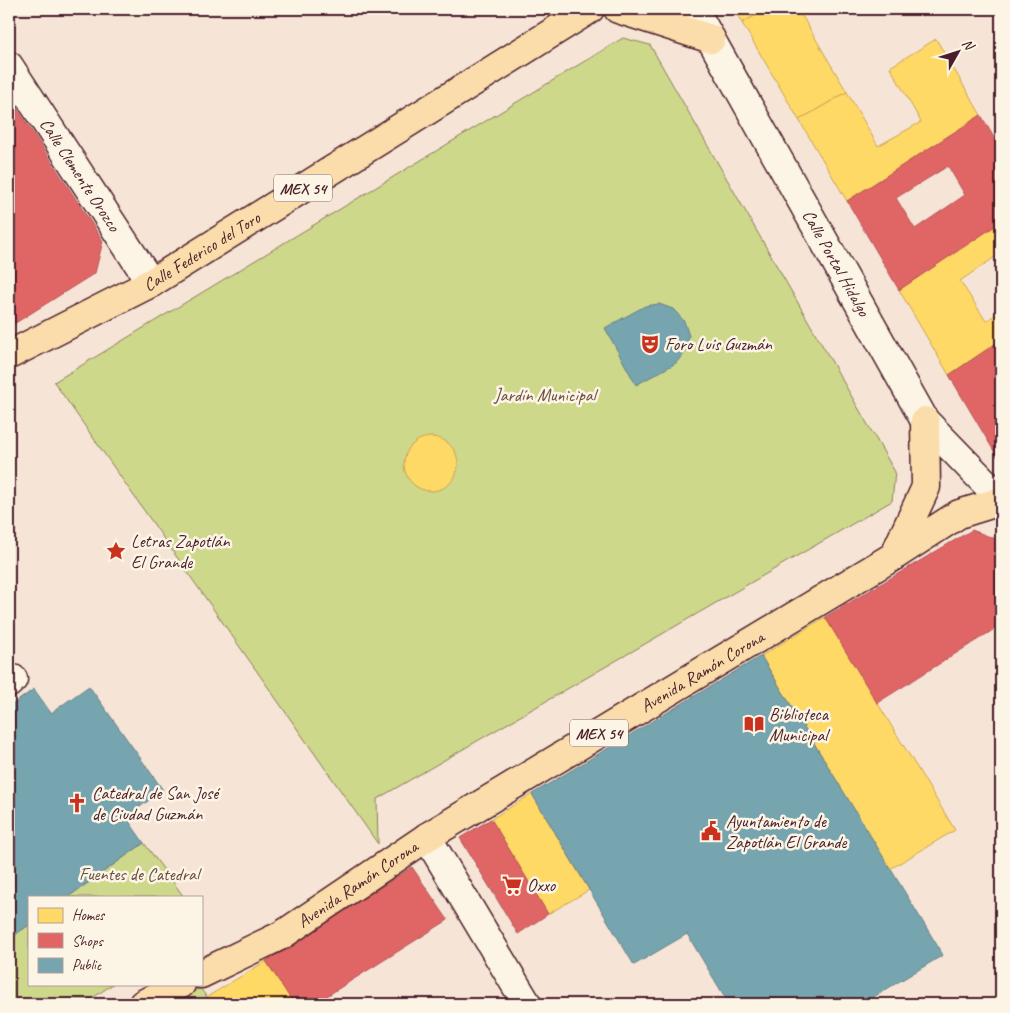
<svg xmlns="http://www.w3.org/2000/svg" width="1010" height="1013" font-family="Caveat,sans-serif">
<style>
.green{fill:#cdd88b;stroke:#8c7c5b}
.homes{fill:#ffd966;stroke:#c9a154}
.shops{fill:#e06666;stroke:#b35154;fill-rule:evenodd}
.public{fill:#76a5af;stroke:#697d87}
.lines{fill:none;stroke-linecap:round;stroke-linejoin:round}
.minor-casing{stroke:#4a1f2b;stroke-width:31}
.major-casing{stroke:#4a1f2b;stroke-width:31}
.minor{stroke:#fcf5e5;stroke-width:28}
.major{stroke:#fbddab;stroke-width:28}
.labels{text-anchor:middle;stroke-width:5;stroke-linejoin:round;paint-order:stroke}
.shield{fill:#fcf5e5;stroke:#7f5f63;stroke-width:1}
.shield-label{font-size:16px;font-weight:bold;fill:#4a1f2b}
.street-label{font-size:18px;fill:#4a1f2b;stroke:#fcf5e5}
.poi-label{font-size:18px;fill:#4a1f2b;stroke:#fcf5e5;text-anchor:start}
.park-label{font-size:18px;fill:#6b4d43;stroke:#fcf5e5}
</style>
<rect width="100%" height="100%" fill="#f6e5d6"/>
<filter id="ink" filterUnits="userSpaceOnUse"><feTurbulence type="fractalNoise" baseFrequency=".02" numOctaves="2"/><feDisplacementMap in="SourceGraphic" scale="10" xChannelSelector="R" yChannelSelector="G"/><feConvolveMatrix kernelMatrix="1 2 1 2 8 2 1 2 1" color-interpolation-filters="sRGB"/></filter>
<g filter="url(#ink)">
<g class="green">
<path d="M623,38L650,45L895,472L892,501L377,799L378,844L54,382Z"/>
<path d="M144,843L184,897H68Z"/>
<path d="M29,925V984H113L91,999L65,1004H9V939Z"/>
<path d="M200,988L212,1004H169Z"/>
</g>
<g class="homes">
<path d="M734,9H767L742,23Z"/>
<path d="M767,9H798L847,92L799,120L742,23Z"/>
<path d="M936,39L981,115L847,201L799,120L847,92L878,146L921,122L890,67Z"/>
<path d="M1001,222V253L960,281L986,321L1001,311V340L949,375L899,290Z"/>
<circle cx="431" cy="464" r="27"/>
<path d="M825,617L955,830L890,869L761,656Z"/>
<path d="M532,794L589,890L548,914L491,819Z"/>
<path d="M266,961L294,1004H212L207,997Z"/>
</g>
<g class="shops">
<path d="M9,96L103,241L95,273L9,327Z"/>
<path d="M981,115L1001,150V222L899,290L847,201ZM948,166L965,195L915,229L896,198Z"/>
<path d="M1001,340V463L949,375Z"/>
<path d="M972,530L1001,541V625L877,703L825,617Z"/>
<path d="M491,819L548,914L518,934L460,838Z"/>
<path d="M412,867L448,920L314,1004H294L266,961Z"/>
</g>
<g class="public">
<path d="M659,304L673,309L684,321L689,336L685,352L676,363L636,385L605,328L645,306Z"/>
<path d="M761,656L943,955L862,1004H729L687,934L634,965L532,794Z"/>
<path d="M89,686L163,790L126,817L144,843L68,897H29V925L9,939V707L34,689L51,713Z"/>
</g>
<g class="lines">
<defs>
<g id="minor">
<path id="s1" d="M694,9L925,421L1001,499"/>
<path id="s2" d="M9,66L151,283"/>
<path d="M9,683L13,679"/>
<path d="M427,837L527,1004"/>
</g>
<g id="major">
<path d="M618,9L711,39"/>
<path id="s3" d="M9,355L151,283L590,9"/>
<path d="M894,556L926,487L925,421"/>
<path id="s4" d="M201,974L282,935L427,837L894,556L959,514L1001,501"/>
<path d="M143,1004L181,984"/>
</g>
</defs>
<use href="#minor" class="minor-casing"/>
<use href="#major" class="major-casing"/>
<use href="#minor" class="minor"/>
<use href="#major" class="major"/>
</g>
</g>
<defs>
<symbol id="theatre-bare" viewBox="-9 -9 18 18"><path d="M-5-5.5Q0-4 5-5.5V0Q5 5 0 6Q-5 5-5 0ZM-3.3-2.5H-1v1.5H-3.3ZM1-2.5H3.3v1.5H1ZM-2.8 1Q0 5.5 2.8 1Z" fill="#c8321e" stroke="#fcf5e5" stroke-width="2.5" paint-order="stroke"/></symbol>
<symbol id="sight-bare" viewBox="-9 -9 18 18"><path d="M0-6L1.8-2.2L6-1.7L2.9 1.2L3.7 5.4L0 3.3L-3.7 5.4L-2.9 1.2L-6-1.7L-1.8-2.2Z" fill="#c8321e" stroke="#fcf5e5" stroke-width="2.5" paint-order="stroke"/></symbol>
<symbol id="library-bare" viewBox="-9 -9 18 18"><path d="M-6-4Q-3-5.5-.7-3.5V5Q-3 3-6 4ZM6-4Q3-5.5 .7-3.5V5Q3 3 6 4Z" fill="#c8321e" stroke="#fcf5e5" stroke-width="2.5" paint-order="stroke"/></symbol>
<symbol id="church-bare" viewBox="-9 -9 18 18"><path d="M-1.2-6h2.4v3.5h3.3v2.4h-3.3V6h-2.4V-.1h-3.3v-2.4h3.3Z" fill="#c8321e" stroke="#fcf5e5" stroke-width="2.5" paint-order="stroke"/></symbol>
<symbol id="civic-bare" viewBox="-9 -9 18 18"><path d="M-.6-6.5H3V-4.5H.6V-3L4-1V1h2V6H-6V1h2V-1L-.6-3ZM-1.2 2.5V6h2.4V2.5Z" fill="#c8321e" stroke="#fcf5e5" stroke-width="2.5" paint-order="stroke"/></symbol>
<symbol id="supermarket-bare" viewBox="-9 -9 18 18"><path d="M-6-5.5h2.5l.6 2H6L4.5 2H-2.5L-4.4-4H-6ZM-1.5 3.2a1.3 1.3 0 1 0 .1 0ZM3 3.2a1.3 1.3 0 1 0 .1 0Z" fill="#c8321e" stroke="#fcf5e5" stroke-width="2.5" paint-order="stroke"/></symbol>
</defs>
<g fill-rule="evenodd">
<use href="#theatre-bare" x="636" y="330" width="28" height="28"/>
<use href="#sight-bare" x="102" y="537" width="28" height="28"/>
<use href="#library-bare" x="740" y="710" width="28" height="28"/>
<use href="#church-bare" x="63" y="789" width="28" height="28"/>
<use href="#civic-bare" x="697" y="817" width="28" height="28"/>
<use href="#supermarket-bare" x="498" y="871" width="28" height="28"/>
</g>
<g class="labels">
<g class="shield">
<rect x="274" y="174.5" width="58" height="27" rx="4"/>
<rect x="570" y="719.5" width="58" height="27" rx="4"/>
</g>
<g class="shield-label">
<text x="303" y="194">MEX 54</text>
<text x="599" y="739">MEX 54</text>
</g>
<g class="street-label">
<text dy="6" stroke="none"><textPath href="#s2" startOffset="130">Calle Clemente Orozco</textPath></text>
<text dy="6" stroke="none"><textPath href="#s3" startOffset="219">Calle Federico del Toro</textPath></text>
<text dy="6" stroke="none"><textPath href="#s1" startOffset="291">Calle Portal Hidalgo</textPath></text>
<text dy="6" stroke="none"><textPath href="#s4" startOffset="586">Avenida Ramón Corona</textPath></text>
<text dy="6" stroke="none"><textPath href="#s4" startOffset="181">Avenida Ramón Corona</textPath></text>
</g>
<g class="poi-label">
<text x="665" y="350">Foro Luis Guzmán</text>
<text x="131" y="547">Letras Zapotlán<tspan x="131" dy="21">El Grande</tspan></text>
<text x="769" y="720">Biblioteca<tspan x="769" dy="21">Municipal</tspan></text>
<text x="92" y="799">Catedral de San José<tspan x="92" dy="21">de Ciudad Guzmán</tspan></text>
<text x="726" y="827">Ayuntamiento de<tspan x="726" dy="21">Zapotlán El Grande</tspan></text>
<text x="527" y="891">Oxxo</text>
</g>
<g class="park-label">
<text x="545" y="401">Jardín Municipal</text>
<text x="139" y="880">Fuentes de Catedral</text>
</g>
</g>
<rect width="1010" height="1013" fill="none" stroke="#fcf5e5" stroke-width="30"/>
<rect x="15" y="15" width="980" height="983" fill="none" stroke="#4a1f2b" stroke-width="2" filter="url(#ink)"/>
<rect x="28" y="896" width="175" height="90" fill="#fcf5e5" stroke="#b59f9b"/>
<rect x="38" y="908" width="25" height="15" fill="#ffd966" stroke="#b59f9b"/>
<text x="72" y="920" font-size="15" fill="#4a1f2b">Homes</text>
<rect x="38" y="933" width="25" height="15" fill="#e06666" stroke="#b59f9b"/>
<text x="72" y="946" font-size="15" fill="#4a1f2b">Shops</text>
<rect x="38" y="958" width="25" height="15" fill="#76a5af" stroke="#b59f9b"/>
<text x="72" y="970" font-size="15" fill="#4a1f2b">Public</text>
<g transform="translate(958 52) rotate(51)" stroke="#fcf5e5" stroke-width="4" paint-order="stroke">
<path d="M0-4L9 19L0 12L-9 19Z" fill="#4a1f2b"/>
<text y="-8" font-size="14" font-weight="bold" text-anchor="middle" fill="#4a1f2b">N</text>
</g>
</svg>
